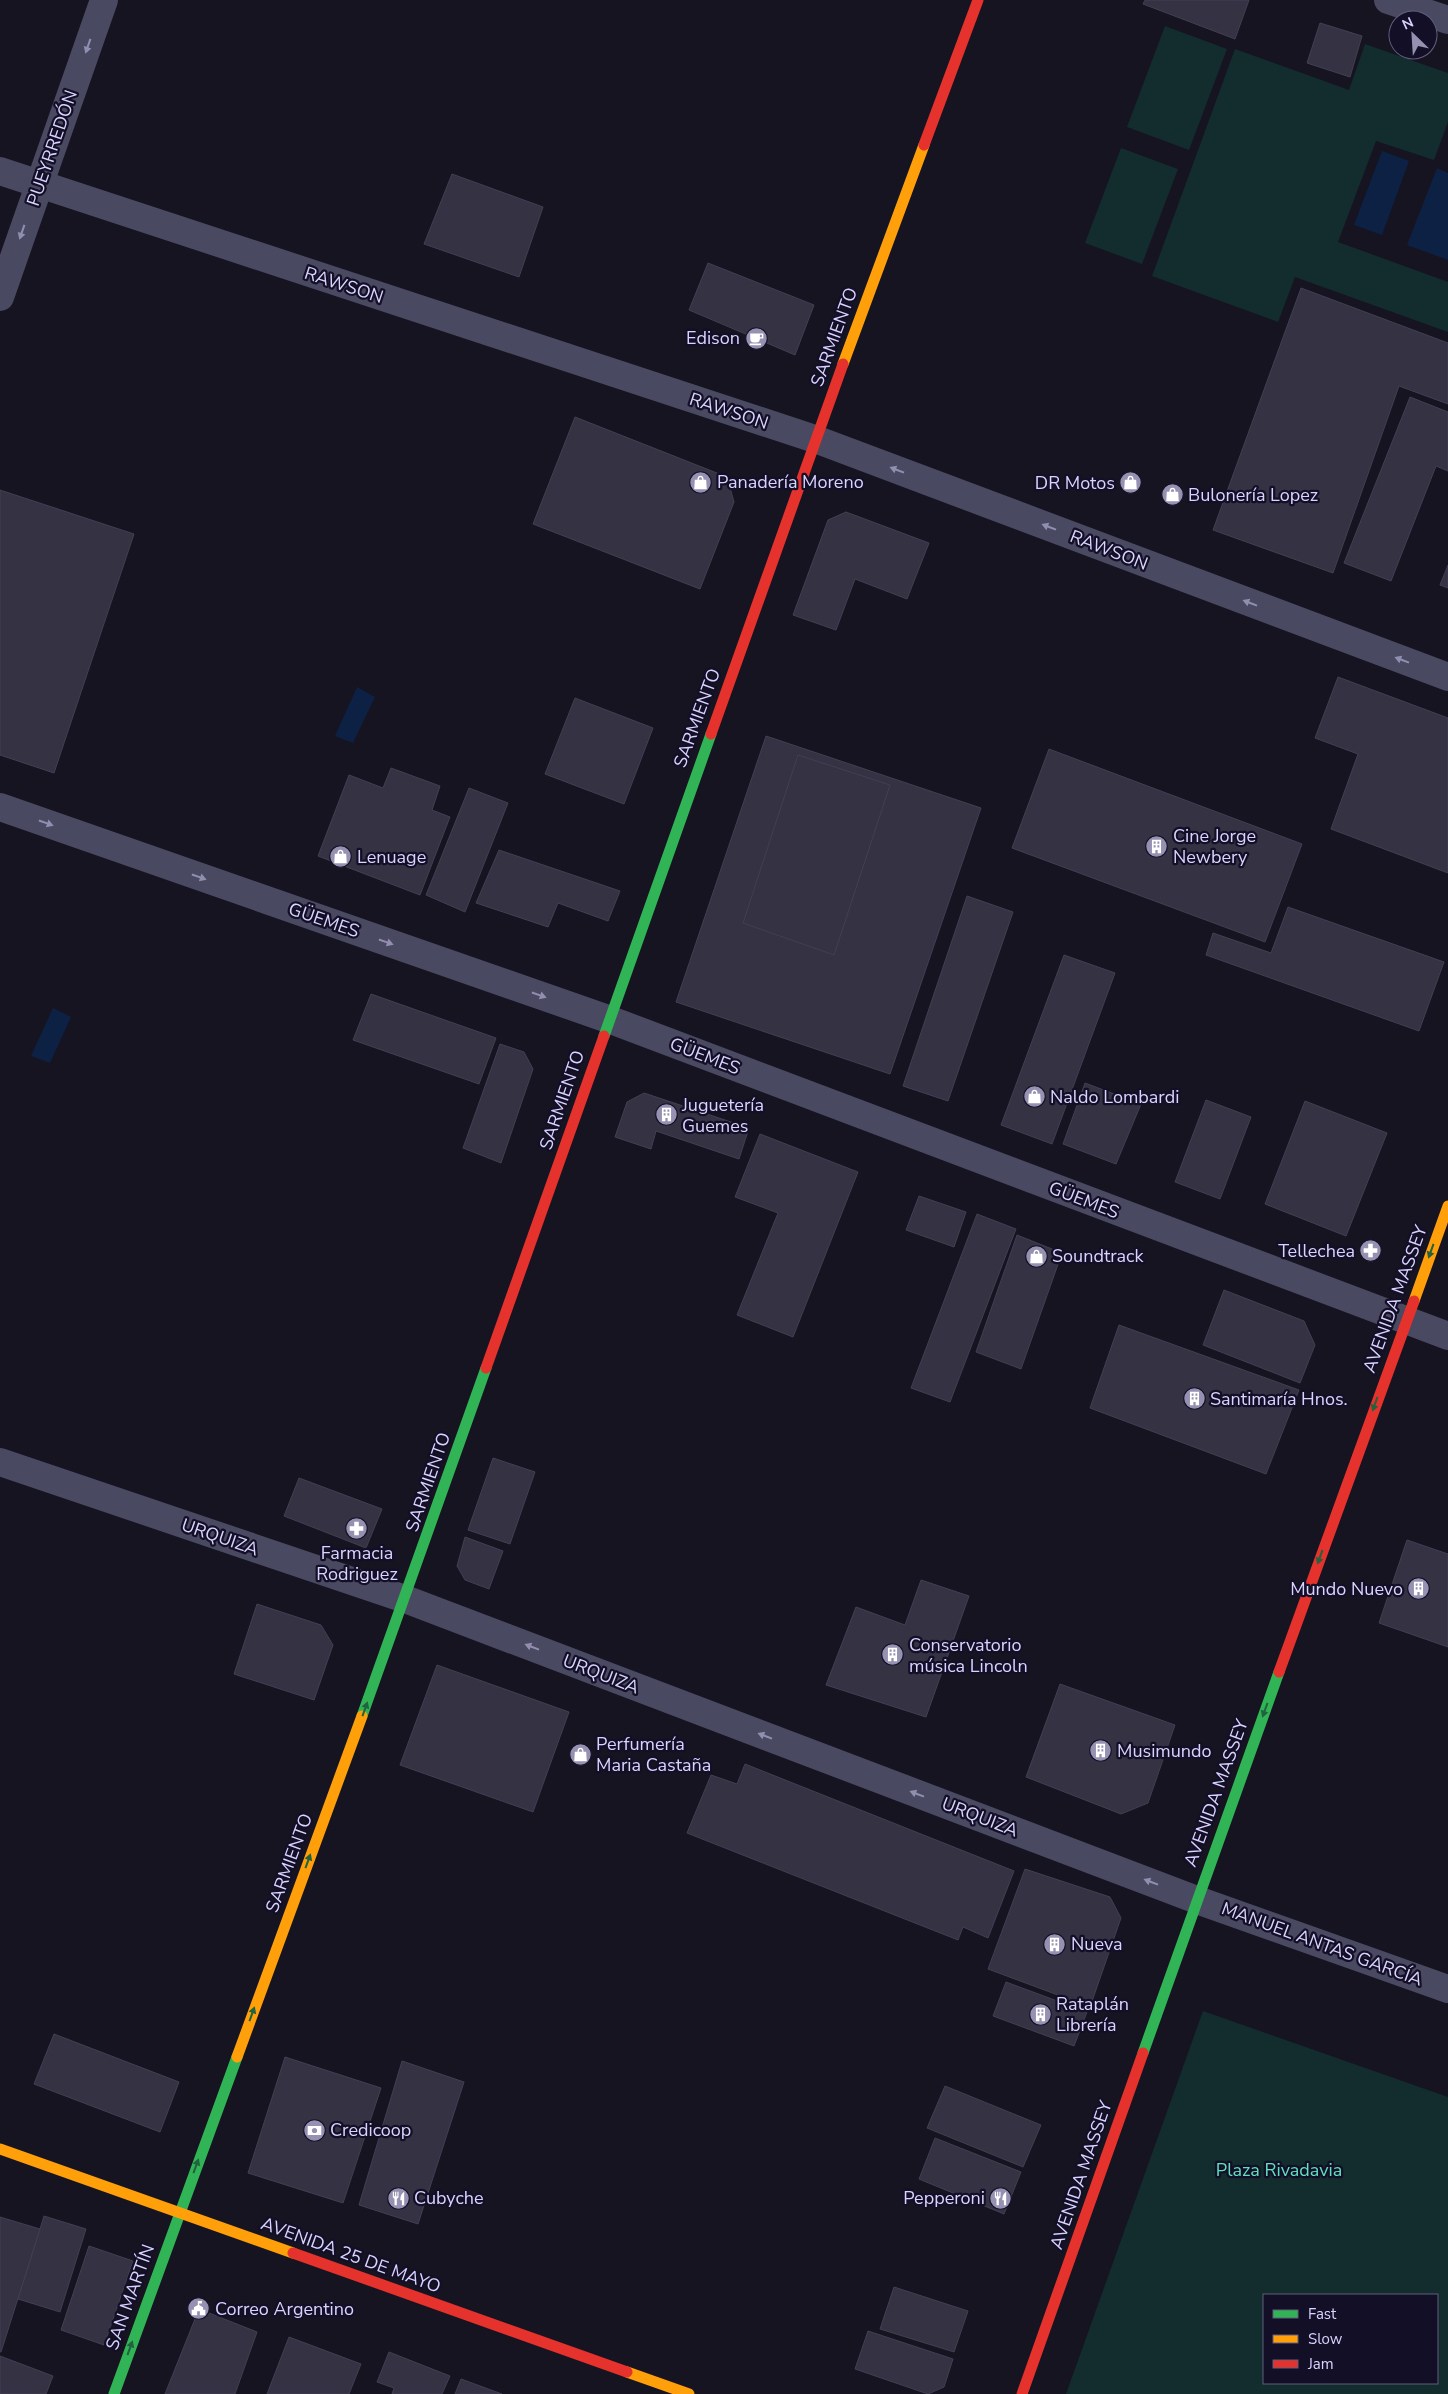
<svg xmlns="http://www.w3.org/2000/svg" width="1448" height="2394" font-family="'Nunito Sans',sans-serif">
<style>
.green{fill:#132c2d;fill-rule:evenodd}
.water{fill:#0d2144}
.building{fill:#343243;stroke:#433f54}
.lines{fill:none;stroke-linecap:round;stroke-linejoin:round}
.street{stroke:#4a4962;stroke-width:28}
.fast{stroke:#30b455;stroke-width:11}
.slow{stroke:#ff9f0a;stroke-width:11}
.jam{stroke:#e5322d;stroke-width:11}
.oneway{fill:#928eb0}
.oneway2{fill:#22623e}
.labels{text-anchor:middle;stroke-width:4.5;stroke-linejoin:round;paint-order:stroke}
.street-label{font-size:18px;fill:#d9d4ff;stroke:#130f26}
.poi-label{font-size:18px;fill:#d9d4ff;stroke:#130f26;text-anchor:start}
.park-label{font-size:18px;fill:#5fe0c0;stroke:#130f26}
</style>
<rect width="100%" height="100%" fill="#161421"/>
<g class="green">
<path d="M1165,26L1227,49L1189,150L1127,127Z"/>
<path d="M1365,44L1448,73V122L1434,160L1376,141L1338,242L1448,282V332L1295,277L1278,322L1152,276L1235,49L1349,90Z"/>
<path d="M1121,148L1178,169L1142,264L1085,243Z"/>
<path d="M1203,2011L1448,2097V2394H1066ZM1437,2295V2383H1264V2295Z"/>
</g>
<g class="water">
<path d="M1382,151L1409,161L1382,235L1354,225Z"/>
<path d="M1437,168L1448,173V260L1407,245Z"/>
<path d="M357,687L375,697L353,743L335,736Z"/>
<path d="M53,1008L71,1017L50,1063L31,1056Z"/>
</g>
<g class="building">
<path d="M1145,0H1249L1235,39L1143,4Z"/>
<path d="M1320,23L1362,36L1350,77L1307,63Z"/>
<path d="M452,174L543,207L519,277L424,244Z"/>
<path d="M708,263L814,305L795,355L689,310Z"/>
<path d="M1301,288L1448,343V404L1399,386L1333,573L1213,530Z"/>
<path d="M1410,397L1448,412V471L1436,466L1391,581L1344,563Z"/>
<path d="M575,417L727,477L734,502L700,589L533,524Z"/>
<path d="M0,490L134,534L54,773L0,755Z"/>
<path d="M846,512L929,543L907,599L855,579L836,630L793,615L828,520Z"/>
<path d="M1448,565V588L1440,585Z"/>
<path d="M1338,677L1448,718V873L1331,829L1358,754L1315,738Z"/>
<path d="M575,698L653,728L624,804L545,774Z"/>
<path d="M766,736L981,808L890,1074L676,1002Z"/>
<path d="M1049,749L1302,844L1265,942L1012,848Z"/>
<path d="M798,755L890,785L834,955L743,923Z"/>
<path d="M391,768L440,786L432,810L450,817L420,895L318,856L349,775L383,788Z"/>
<path d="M469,788L508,803L465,912L426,895Z"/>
<path d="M499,850L620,891L608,921L558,903L548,927L476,903Z"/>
<path d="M967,896L1013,912L948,1101L903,1086Z"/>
<path d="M1288,907L1444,962L1419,1031L1206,955L1213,933L1271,953Z"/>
<path d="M1064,955L1115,973L1052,1144L1001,1125Z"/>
<path d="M371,994L496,1038L479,1084L353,1040Z"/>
<path d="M500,1044L524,1052L533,1069L501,1163L463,1148Z"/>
<path d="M1085,1083L1141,1104L1116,1164L1063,1144Z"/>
<path d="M644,1093L749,1128L739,1159L656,1131L651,1149L615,1137L627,1102Z"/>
<path d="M1206,1100L1251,1117L1220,1199L1175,1182Z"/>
<path d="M1305,1101L1387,1133L1346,1236L1265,1204Z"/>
<path d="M760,1134L858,1172L793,1337L737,1315L778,1213L735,1197Z"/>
<path d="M919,1196L966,1212L954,1247L906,1230Z"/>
<path d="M977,1214L1016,1229L950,1402L911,1388Z"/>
<path d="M1017,1235L1062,1253L1021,1369L976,1352Z"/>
<path d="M1224,1290L1304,1321L1315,1345L1300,1383L1203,1345Z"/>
<path d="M1119,1325L1299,1390L1266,1474L1090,1408Z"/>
<path d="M493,1458L535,1472L510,1544L468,1530Z"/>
<path d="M299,1478L382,1509L366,1548L284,1516Z"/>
<path d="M465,1537L503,1551L489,1589L465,1580L457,1566Z"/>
<path d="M1407,1540L1448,1554V1647L1379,1623Z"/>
<path d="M921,1580L969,1596L926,1717L826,1685L856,1607L905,1625Z"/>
<path d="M257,1604L321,1625L333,1645L314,1700L234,1674Z"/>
<path d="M437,1665L569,1712L533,1812L400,1765Z"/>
<path d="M1060,1684L1175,1725L1148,1803L1121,1814L1026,1777Z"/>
<path d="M745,1764L1014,1871L988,1938L963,1927L958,1940L687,1833L711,1775L737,1784Z"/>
<path d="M1025,1869L1110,1897L1121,1918L1090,2007L988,1969Z"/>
<path d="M1006,1982L1087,2012L1074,2046L993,2016Z"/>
<path d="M54,2034L179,2082L160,2132L34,2084Z"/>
<path d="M285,2057L381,2088L343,2203L248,2173Z"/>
<path d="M402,2061L464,2082L418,2224L359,2205Z"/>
<path d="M945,2086L1041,2125L1023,2167L927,2128Z"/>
<path d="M935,2138L1021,2172L1004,2214L919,2179Z"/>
<path d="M44,2216L86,2229L60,2312L18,2299Z"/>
<path d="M0,2217L40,2229L1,2352H0Z"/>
<path d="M89,2246L133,2261L104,2345L61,2330Z"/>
<path d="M894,2287L968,2311L954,2352L880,2329Z"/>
<path d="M199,2309L257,2332L235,2394H165Z"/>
<path d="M868,2331L953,2359L944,2387L928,2394L855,2369Z"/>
<path d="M289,2337L361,2364L349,2394H267Z"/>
<path d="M389,2352L450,2376L442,2394H392L394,2388L377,2382Z"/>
<path d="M0,2356L53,2376L46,2394H0Z"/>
<path d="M461,2379L502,2394H455Z"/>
</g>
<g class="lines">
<g class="street">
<path d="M1388,0L1448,20"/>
<path d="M0,171L815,439L1448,677"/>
<path d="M0,297L104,0"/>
<path d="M0,807L608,1019L1448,1336"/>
<path d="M0,1462L405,1599L1197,1900L1448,1989"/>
</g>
<g class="fast">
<path d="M604,1036L711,734"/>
<path d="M362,1716L486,1368"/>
<path d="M1143,2053L1279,1672"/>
<path d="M114,2394L237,2057"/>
</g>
<g class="slow">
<path d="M843,364L924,145"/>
<path d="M1414,1301L1448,1206"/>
<path d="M237,2057L362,1716"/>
<path d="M0,2149L293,2253"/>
<path d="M627,2372L689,2394"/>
</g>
<g class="jam">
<path d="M924,145L978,0"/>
<path d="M711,734L843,364"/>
<path d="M486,1368L604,1036"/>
<path d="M1279,1672L1414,1301"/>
<path d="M293,2253L627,2372"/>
<path d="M1022,2394L1143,2053"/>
</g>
</g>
<defs><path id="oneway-solid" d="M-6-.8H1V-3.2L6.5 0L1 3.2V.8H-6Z" transform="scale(1.25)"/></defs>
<g class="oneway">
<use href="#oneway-solid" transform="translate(88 46) rotate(109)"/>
<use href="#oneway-solid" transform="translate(22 232) rotate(109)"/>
<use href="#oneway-solid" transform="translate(897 470) rotate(-159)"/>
<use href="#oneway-solid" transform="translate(1049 527) rotate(-159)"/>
<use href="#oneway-solid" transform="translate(1250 603) rotate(-159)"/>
<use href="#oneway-solid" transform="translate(1402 660) rotate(-159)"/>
<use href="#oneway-solid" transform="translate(46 823) rotate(19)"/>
<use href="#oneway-solid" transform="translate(199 877) rotate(19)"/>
<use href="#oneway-solid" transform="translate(386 942) rotate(19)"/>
<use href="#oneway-solid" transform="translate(539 995) rotate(19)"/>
<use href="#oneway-solid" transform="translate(532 1647) rotate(-159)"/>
<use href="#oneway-solid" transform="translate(765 1736) rotate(-159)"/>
<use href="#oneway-solid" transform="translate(917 1794) rotate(-159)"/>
<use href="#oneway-solid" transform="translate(1151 1882) rotate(-159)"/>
</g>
<g class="oneway2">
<use href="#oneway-solid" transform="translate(1431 1251) rotate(110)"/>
<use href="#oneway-solid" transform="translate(1375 1404) rotate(110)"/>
<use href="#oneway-solid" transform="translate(1320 1557) rotate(110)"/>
<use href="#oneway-solid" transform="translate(365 1709) rotate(-70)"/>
<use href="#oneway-solid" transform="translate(1265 1710) rotate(110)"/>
<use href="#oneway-solid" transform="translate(308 1861) rotate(-70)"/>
<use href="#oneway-solid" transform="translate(252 2014) rotate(-70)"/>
<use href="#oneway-solid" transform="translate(196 2166) rotate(-70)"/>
<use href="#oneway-solid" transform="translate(130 2348) rotate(-70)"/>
</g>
<defs>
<symbol id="cafe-disc" viewBox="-11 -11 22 22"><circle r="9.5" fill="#9591b1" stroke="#130f26"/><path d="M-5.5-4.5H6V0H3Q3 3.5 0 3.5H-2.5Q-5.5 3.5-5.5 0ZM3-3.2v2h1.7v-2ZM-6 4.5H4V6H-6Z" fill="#fff"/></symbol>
<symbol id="shop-disc" viewBox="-11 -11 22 22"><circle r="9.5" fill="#9591b1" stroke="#130f26"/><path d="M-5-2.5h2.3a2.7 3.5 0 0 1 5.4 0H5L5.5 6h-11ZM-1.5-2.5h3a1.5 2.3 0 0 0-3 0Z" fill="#fff"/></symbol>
<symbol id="building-disc" viewBox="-11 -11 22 22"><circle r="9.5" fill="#9591b1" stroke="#130f26"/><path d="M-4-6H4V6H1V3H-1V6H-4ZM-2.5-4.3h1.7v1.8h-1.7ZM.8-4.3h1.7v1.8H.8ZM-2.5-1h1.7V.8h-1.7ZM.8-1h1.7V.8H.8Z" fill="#fff"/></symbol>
<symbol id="pharmacy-disc" viewBox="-11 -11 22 22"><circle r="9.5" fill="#9591b1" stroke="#130f26"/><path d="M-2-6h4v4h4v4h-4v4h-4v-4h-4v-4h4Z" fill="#fff"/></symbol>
<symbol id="bank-disc" viewBox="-11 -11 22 22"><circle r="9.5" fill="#9591b1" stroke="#130f26"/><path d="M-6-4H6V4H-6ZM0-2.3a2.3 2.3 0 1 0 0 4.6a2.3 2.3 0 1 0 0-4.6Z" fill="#fff"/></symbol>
<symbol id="restaurant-disc" viewBox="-11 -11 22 22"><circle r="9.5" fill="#9591b1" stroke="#130f26"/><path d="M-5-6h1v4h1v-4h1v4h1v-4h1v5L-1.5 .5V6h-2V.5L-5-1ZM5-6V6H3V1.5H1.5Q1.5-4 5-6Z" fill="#fff"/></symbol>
<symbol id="civic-disc" viewBox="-11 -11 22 22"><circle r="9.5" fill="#9591b1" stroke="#130f26"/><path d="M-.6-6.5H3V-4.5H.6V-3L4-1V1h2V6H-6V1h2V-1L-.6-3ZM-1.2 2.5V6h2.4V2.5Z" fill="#fff"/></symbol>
</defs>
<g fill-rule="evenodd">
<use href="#cafe-disc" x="744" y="326" width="25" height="25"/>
<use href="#shop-disc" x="688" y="470" width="25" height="25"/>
<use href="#shop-disc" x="1118" y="470" width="25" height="25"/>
<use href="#shop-disc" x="1160" y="482" width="25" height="25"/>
<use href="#building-disc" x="1144" y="834" width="25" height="25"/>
<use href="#shop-disc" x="328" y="844" width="25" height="25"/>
<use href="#shop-disc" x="1022" y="1084" width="25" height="25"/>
<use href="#building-disc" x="654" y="1102" width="25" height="25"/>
<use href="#pharmacy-disc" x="1358" y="1238" width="25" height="25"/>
<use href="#shop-disc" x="1024" y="1244" width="25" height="25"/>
<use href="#building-disc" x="1182" y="1386" width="25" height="25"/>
<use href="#pharmacy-disc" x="344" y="1516" width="25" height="25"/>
<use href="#building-disc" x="1406" y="1576" width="25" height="25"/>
<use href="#building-disc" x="880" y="1642" width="25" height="25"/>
<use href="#building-disc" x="1088" y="1738" width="25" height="25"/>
<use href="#shop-disc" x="568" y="1742" width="25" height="25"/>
<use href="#building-disc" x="1042" y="1932" width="25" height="25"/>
<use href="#building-disc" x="1028" y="2002" width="25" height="25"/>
<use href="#bank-disc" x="302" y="2118" width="25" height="25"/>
<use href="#restaurant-disc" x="386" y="2186" width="25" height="25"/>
<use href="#restaurant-disc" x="988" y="2186" width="25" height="25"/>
<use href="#civic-disc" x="186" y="2296" width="25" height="25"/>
</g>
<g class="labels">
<g class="street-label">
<text transform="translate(52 148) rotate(-71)" y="6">PUEYRREDÓN</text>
<text transform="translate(344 285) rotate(18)" y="6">RAWSON</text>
<text transform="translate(834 337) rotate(-70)" y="6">SARMIENTO</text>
<text transform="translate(729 411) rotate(18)" y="6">RAWSON</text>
<text transform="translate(1109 550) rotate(21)" y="6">RAWSON</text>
<text transform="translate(697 718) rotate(-70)" y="6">SARMIENTO</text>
<text transform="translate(324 920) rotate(19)" y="6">GÜEMES</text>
<text transform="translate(705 1056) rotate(21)" y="6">GÜEMES</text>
<text transform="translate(562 1100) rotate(-71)" y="6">SARMIENTO</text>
<text transform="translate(1084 1200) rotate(21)" y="6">GÜEMES</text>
<text transform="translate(1395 1299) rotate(-70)" y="6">AVENIDA MASSEY</text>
<text transform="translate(428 1482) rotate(-71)" y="6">SARMIENTO</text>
<text transform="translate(220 1537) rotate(19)" y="6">URQUIZA</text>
<text transform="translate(601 1674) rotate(21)" y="6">URQUIZA</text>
<text transform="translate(1216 1793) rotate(-70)" y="6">AVENIDA MASSEY</text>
<text transform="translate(980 1817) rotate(21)" y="6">URQUIZA</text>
<text transform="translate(289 1863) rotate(-70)" y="6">SARMIENTO</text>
<text transform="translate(1322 1944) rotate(20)" y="6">MANUEL ANTAS GARCÍA</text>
<text transform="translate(1081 2175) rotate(-71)" y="6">AVENIDA MASSEY</text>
<text transform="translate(351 2255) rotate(20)" y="6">AVENIDA 25 DE MAYO</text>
<text transform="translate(130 2297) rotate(-70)" y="6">SAN MARTÍN</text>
</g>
<g class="poi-label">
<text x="740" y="344" text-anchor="end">Edison</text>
<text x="717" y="488">Panadería Moreno</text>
<text x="1115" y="489" text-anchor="end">DR Motos</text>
<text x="1188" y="501">Bulonería Lopez</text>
<text x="1173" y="842">Cine Jorge<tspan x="1173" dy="21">Newbery</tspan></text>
<text x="357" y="863">Lenuage</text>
<text x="1050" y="1103">Naldo Lombardi</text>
<text x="682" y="1111">Juguetería<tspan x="682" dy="21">Guemes</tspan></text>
<text x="1355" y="1257" text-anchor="end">Tellechea</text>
<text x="1052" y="1262">Soundtrack</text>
<text x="1210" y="1405">Santimaría Hnos.</text>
<text x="357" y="1559" text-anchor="middle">Farmacia<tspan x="357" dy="21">Rodriguez</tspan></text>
<text x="1403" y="1595" text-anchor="end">Mundo Nuevo</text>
<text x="909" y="1651">Conservatorio<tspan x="909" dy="21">música Lincoln</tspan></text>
<text x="596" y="1750">Perfumería<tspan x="596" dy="21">Maria Castaña</tspan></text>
<text x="1117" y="1757">Musimundo</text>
<text x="1071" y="1950">Nueva</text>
<text x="1056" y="2010">Rataplán<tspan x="1056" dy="21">Librería</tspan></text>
<text x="330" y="2136">Credicoop</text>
<text x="414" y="2204">Cubyche</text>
<text x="985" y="2204" text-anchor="end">Pepperoni</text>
<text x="215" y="2315">Correo Argentino</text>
</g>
<g class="park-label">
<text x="1279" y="2176">Plaza Rivadavia</text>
</g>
</g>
<rect x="1263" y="2294" width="175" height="90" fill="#130f26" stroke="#625e7d"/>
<rect x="1273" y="2310" width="25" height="8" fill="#30b455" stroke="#625e7d"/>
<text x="1308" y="2319" font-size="15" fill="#d9d4ff">Fast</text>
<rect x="1273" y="2335" width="25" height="8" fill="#ff9f0a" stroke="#625e7d"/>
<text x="1308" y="2344" font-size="15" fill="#d9d4ff">Slow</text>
<rect x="1273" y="2360" width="25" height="8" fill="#e5322d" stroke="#625e7d"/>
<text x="1308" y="2369" font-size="15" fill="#d9d4ff">Jam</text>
<g transform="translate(1413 35) rotate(335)"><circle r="24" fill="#130f26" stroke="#625e7d"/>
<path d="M0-4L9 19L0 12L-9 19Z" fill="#9591b1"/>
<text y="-8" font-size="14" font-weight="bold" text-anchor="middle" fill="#d9d4ff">N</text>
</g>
</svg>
